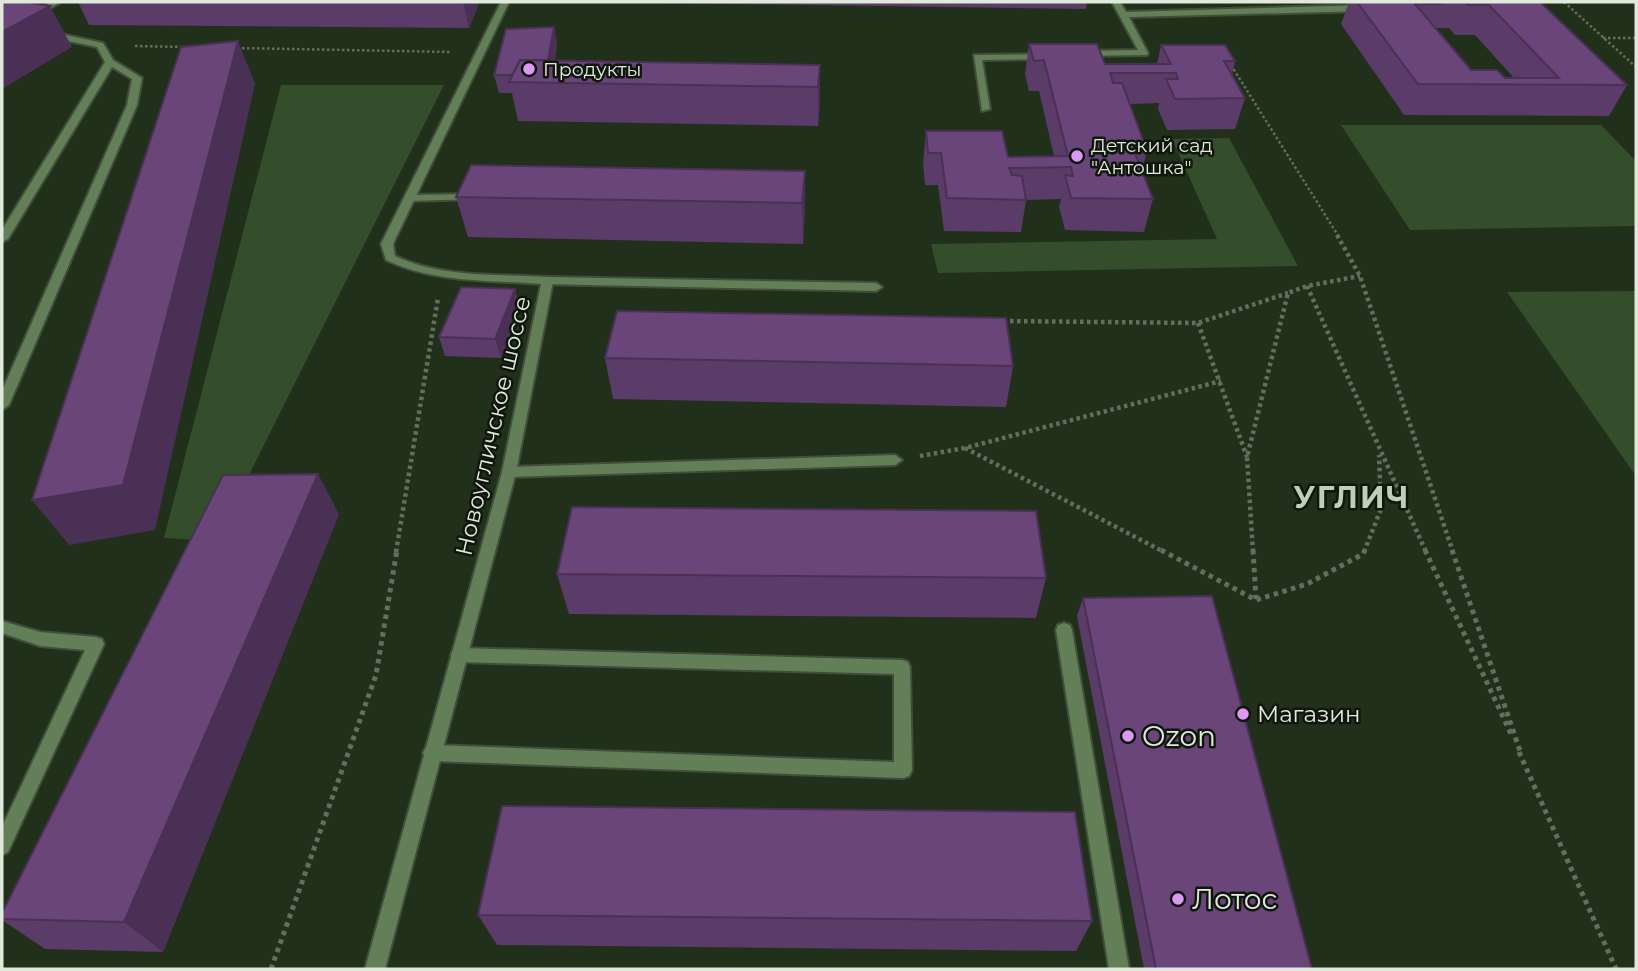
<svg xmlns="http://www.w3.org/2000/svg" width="1638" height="971" font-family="Montserrat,sans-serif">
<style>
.green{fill:#344d2a}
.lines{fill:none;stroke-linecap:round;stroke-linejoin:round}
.service-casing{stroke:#404e3a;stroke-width:4}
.minor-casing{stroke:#404e3a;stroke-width:4}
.path-far2{stroke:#626f5c;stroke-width:2.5;stroke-dasharray:2.5 2.5;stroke-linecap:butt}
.path-far1{stroke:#626f5c;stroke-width:4.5;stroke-dasharray:3.5 3.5;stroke-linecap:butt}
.path{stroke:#626f5c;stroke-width:5;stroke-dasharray:4.5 4.5;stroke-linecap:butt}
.service{fill:#637f57;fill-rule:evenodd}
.minor{fill:#637f57;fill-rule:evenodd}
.wall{fill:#5b3b68;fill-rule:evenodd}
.shaded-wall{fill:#4a3055}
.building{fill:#6a4579;stroke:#4a3055;stroke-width:2}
.poi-dot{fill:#db99f5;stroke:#0f160c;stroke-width:2.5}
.labels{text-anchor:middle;stroke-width:5;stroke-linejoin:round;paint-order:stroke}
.far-poi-label{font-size:19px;fill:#e0eadc;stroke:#0f160c;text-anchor:start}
.street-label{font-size:23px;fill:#e0eadc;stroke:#0f160c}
.poi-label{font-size:23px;fill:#e0eadc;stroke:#0f160c;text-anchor:start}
.near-poi-label{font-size:28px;fill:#e0eadc;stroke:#0f160c;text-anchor:start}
.district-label{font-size:30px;font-weight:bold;letter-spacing:2px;fill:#bdd0b5;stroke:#0f160c}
</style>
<rect width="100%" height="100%" fill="#21301b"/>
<g class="green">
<path d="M281,85H444L216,541L164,538Z"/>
<path d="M1341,125H1601L1636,161V226L1410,230Z"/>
<path d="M1229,138L1298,266L938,273L931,244L1217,239L1172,139Z"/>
<path d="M1636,291V476L1507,292Z"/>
</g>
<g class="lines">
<defs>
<g id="service">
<path d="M51,2H61L2,35V29Z"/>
<path d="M1112,2H1120L1126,12L1365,5L1369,8L1365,11L1129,17L1148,53L1147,55L1082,56L1081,54L1085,51L1138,50Z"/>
<path d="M47,31L103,43L113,60L142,78L137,105L9,405L2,410V391L127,105L132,79L112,67L8,239L2,242V230L105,62L97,47L44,36L43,34Z"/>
<path d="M1047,54V58L1044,59L982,60L990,109L982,111L974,55Z"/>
<path d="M475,194L479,195V199L409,201L404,198L409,195Z"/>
<path d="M547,277L876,283L882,287L876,291L543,284L541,281Z"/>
<path d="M895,455L902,460L895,465L509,477L502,472L509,467Z"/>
<path d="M2,621L40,632L96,637L102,639L104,644L8,852L2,855V827L85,650L40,646L2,633Z"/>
<path d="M1064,623L1070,625L1072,630L1129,969H1109L1056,630L1058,625Z"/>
<path d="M459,648L902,660L908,662L910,667L912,770L909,776L903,778L432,761L426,759L423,753L426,747L432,745L894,762V674L459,662L453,660L451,655L453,650Z"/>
</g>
<path id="minor" d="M501,2H509L393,244L395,256C442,278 497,274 547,277L553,281L516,472L385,969H365L502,472L541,284C489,280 434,283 386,260L381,244Z"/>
</defs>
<use href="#service" class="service-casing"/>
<use href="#minor" class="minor-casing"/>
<g class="path-far2">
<path d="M1564,2L1636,67"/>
<path d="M1603,38H1636"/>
<path d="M135,46L186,47"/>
<path d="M237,48L452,52"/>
<path d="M1231,65L1339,237"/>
</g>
<g class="path-far1">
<path d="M1337,235L1360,276L1453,552"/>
<path d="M1307,286L1426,552"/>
<path d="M1003,321L1198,323L1288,293"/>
<path d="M1198,323L1247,457"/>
<path d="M965,448L1164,552"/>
<path d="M920,456L965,448L1221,381"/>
<path d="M396,552L438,298"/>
<path d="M1253,552L1247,457L1288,293L1307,286L1360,276"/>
<path d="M1364,552L1381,509L1379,455"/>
</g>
<g class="path">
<path d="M1161,550L1256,600L1307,584L1363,554L1365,550"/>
<path d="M1253,550L1256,599"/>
<path d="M1425,550L1511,734"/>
<path d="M1452,550L1521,754"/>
<path d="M1519,752L1616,969"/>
<path d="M271,969L376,675L397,550"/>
</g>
<use href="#service" class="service"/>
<use href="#minor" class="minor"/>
</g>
<g class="wall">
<path d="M78,2H477L478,6L469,28L89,25Z"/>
<path d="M597,2H1087L1086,9Z"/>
<path d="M1349,2H1540L1627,85L1609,116L1404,115L1341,24ZM1435,28H1449L1455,35H1475L1514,78H1505L1471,70Z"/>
<path d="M554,27L557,45L555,60L820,65V103L818,126L518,121L512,93H499L494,75Z"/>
<path d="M1029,44L1105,64H1157L1161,45L1235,61L1232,74L1245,98L1235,129L1167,130L1158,109L1159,103L1129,104L1147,151L1142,171L1153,199L1144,232L1065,230L1059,207L1061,199L1026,200L1021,232L944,231L938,185H925L923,163L926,131L1008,157L1054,156L1039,91H1029L1025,74Z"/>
<path d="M805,171V211L803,244L468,237L456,197Z"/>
<path d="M515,289L520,308L501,358L445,356L439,337Z"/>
<path d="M605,358L1013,366L1006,407L613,399Z"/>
<path d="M339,514L163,952L45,949L2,920V919Z"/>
<path d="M557,574L1046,578L1036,618L569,614Z"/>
<path d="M1083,598L1312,969H1144L1077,616Z"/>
<path d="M478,915L1092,921L1076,951L497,945Z"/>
</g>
<g class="shaded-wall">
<path d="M463,2H477L478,6L469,28Z"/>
<path d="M50,6L72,47L2,89V32Z"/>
<path d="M554,27L557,45L551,83L546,73Z"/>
<path d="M238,41L255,84L155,530L69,545L32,500Z"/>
<path d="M820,65V103L818,126V87Z"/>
<path d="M805,171V211L803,244L802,203Z"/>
<path d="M515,289L520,308L501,358L495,339Z"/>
<path d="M318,474L339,514L163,952L124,922Z"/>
</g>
<g class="building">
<path d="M2,2H27L50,6L2,32Z"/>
<path d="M1357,2H1438L1441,4H1415L1471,70H1497L1505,78H1559L1489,5H1469L1465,2H1540L1627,85L1418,84Z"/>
<path d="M554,27L548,60H520L513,75H494L506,29Z"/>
<path d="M238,41L123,485L32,500L181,47Z"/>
<path d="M1029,44H1097L1105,64H1171L1161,45H1225L1235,61H1224L1245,98L1175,99L1166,79H1178L1176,73H1110L1113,83H1122L1147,151H1134L1153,199L1071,198L1065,175L1073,176L1071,167L1009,168L1012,175L1022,176L1026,200L947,198L941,153H928L926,131H1002L1008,157L1068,156L1044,60L1034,61Z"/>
<path d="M520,60L820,65L818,87L509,82Z"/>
<path d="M471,165L805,171L802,203L456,197Z"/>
<path d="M461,287L515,289L495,339L439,337Z"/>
<path d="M617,311L1006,318L1013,366L605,358Z"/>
<path d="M318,474L124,922L2,919V913L223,475Z"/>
<path d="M572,507L1036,511L1046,578L557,574Z"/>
<path d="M1212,596L1312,969H1156L1083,598Z"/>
<path d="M502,806L1075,812L1092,921L478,915Z"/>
</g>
<g class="poi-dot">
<circle cx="529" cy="69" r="7"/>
<circle cx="1077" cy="156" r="7"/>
<circle cx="1243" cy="714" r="7"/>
<circle cx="1128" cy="736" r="7"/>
<circle cx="1178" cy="899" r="7"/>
</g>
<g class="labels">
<g class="far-poi-label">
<text x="543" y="76">Продукты</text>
<text x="1091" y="152">Детский сад<tspan x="1091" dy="22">"Антошка"</tspan></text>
</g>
<g class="street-label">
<text transform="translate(493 426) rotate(-77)" y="8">Новоугличское шоссе</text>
</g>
<g class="poi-label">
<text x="1257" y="722">Магазин</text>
</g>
<g class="near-poi-label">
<text x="1142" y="746">Ozon</text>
<text x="1192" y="909">Лотос</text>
</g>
<g class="district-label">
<text x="1352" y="508">УГЛИЧ</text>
</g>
</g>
<rect width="1638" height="971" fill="none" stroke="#e0eadc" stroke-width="7"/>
</svg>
